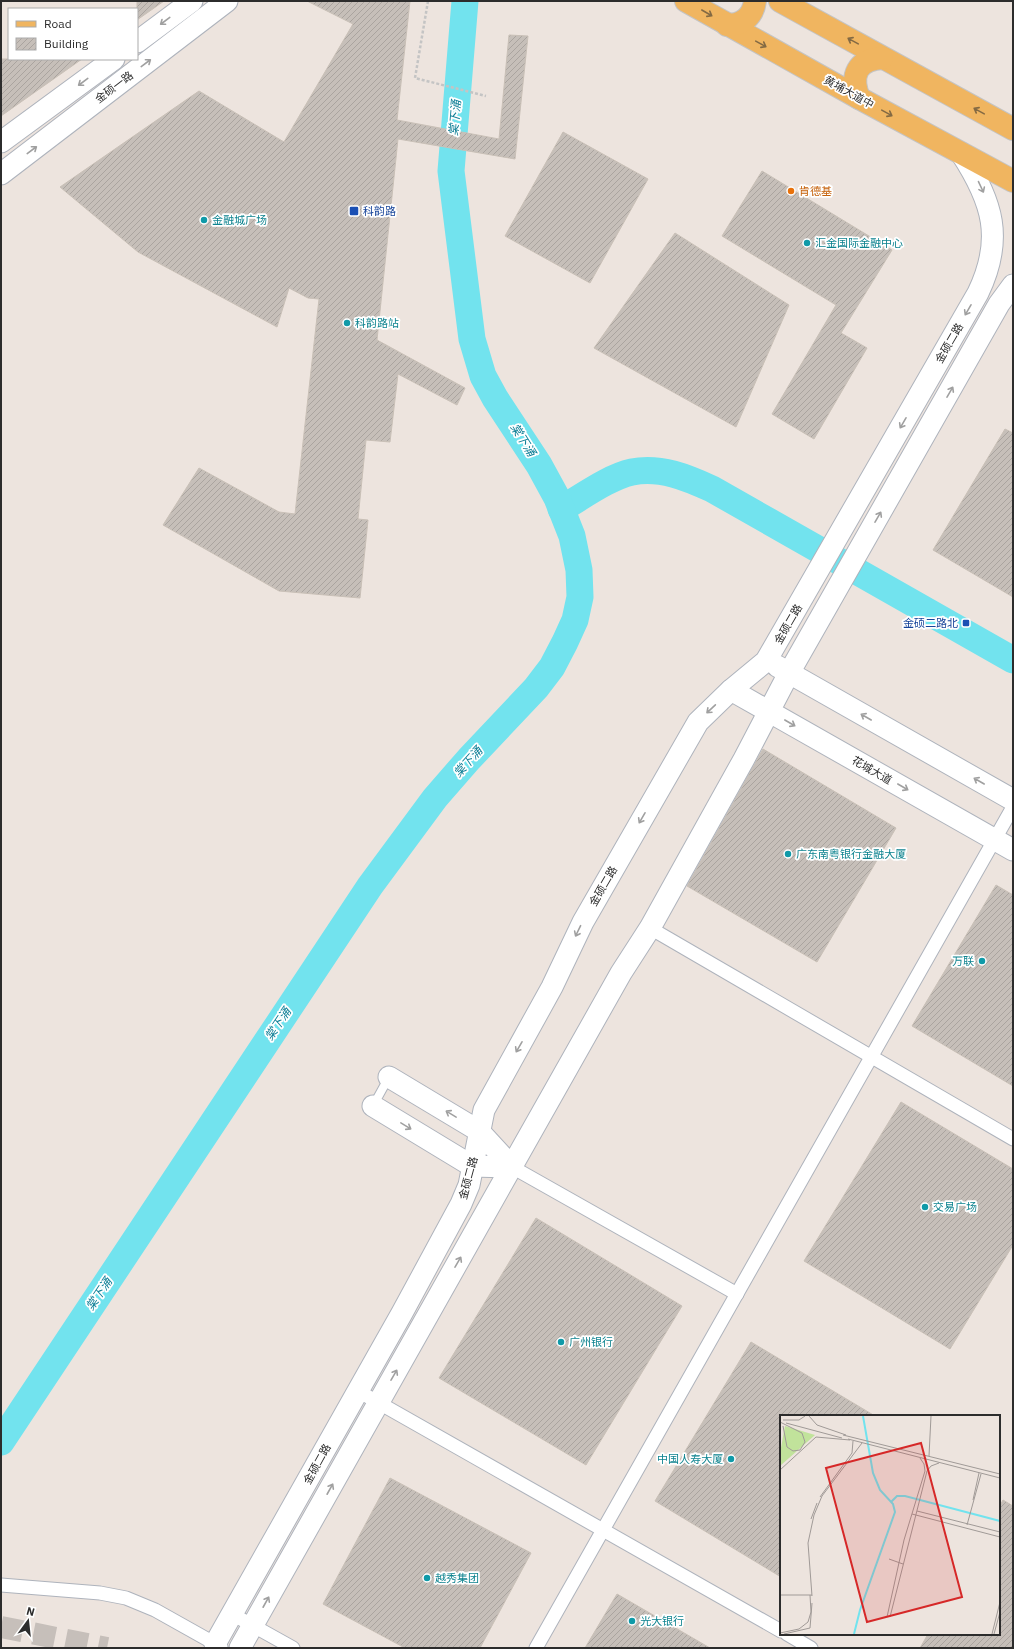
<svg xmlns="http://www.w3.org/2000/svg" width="1014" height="1649" font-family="'IBM Plex Sans','Noto Sans SC',sans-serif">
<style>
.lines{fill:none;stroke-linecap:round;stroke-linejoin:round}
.river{stroke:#72e3ee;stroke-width:27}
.building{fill:url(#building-hatch);stroke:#c9c0b7}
.secondary-tunnel{stroke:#c6bfba;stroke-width:22;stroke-dasharray:22 11;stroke-linecap:butt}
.service-casing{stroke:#aeb3bc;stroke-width:10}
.pedestrian-casing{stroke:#aeb3bc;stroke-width:15}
.tertiary-casing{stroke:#aeb3bc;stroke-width:23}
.primary-casing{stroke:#c4c4c4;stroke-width:24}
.path{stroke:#c4c4c4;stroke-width:2.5;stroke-dasharray:3 2;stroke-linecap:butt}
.service{stroke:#fff;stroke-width:8}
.pedestrian{stroke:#fff;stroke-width:13}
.tertiary{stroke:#fff;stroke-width:21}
.primary{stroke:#f0b560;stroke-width:22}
.oneway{stroke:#846a43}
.oneway2{stroke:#a0a0a0}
.food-dot{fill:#e8710a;stroke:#fff;stroke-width:1.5}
.transit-dot{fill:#1a4fb4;stroke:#fff;stroke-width:1.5}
.culture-dot{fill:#0f9aa8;stroke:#fff;stroke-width:1.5}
.labels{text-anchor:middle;stroke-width:3.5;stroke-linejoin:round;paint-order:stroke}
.street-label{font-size:11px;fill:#2c2c2c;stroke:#fff}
.food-label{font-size:11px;fill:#c56008;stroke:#fff;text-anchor:start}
.transit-label{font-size:11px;fill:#164399;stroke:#fff;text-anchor:start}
.culture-label{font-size:11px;fill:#0d838f;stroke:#fff;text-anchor:start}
.water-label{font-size:12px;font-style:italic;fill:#0e7f96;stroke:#fff}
.inset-river{fill:none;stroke:#72e3ee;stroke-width:2}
.inset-road{fill:none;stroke:#a09a97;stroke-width:1}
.view{fill:#d62828;fill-opacity:0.15;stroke:#d62828;stroke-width:2}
.inset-edge{fill:none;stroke:#2c2c2c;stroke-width:2}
</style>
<defs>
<pattern id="building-hatch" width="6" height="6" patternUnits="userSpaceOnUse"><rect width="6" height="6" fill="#c6bfb9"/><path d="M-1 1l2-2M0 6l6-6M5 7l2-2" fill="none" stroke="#aaa49f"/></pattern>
</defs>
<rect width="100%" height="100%" fill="#ede4de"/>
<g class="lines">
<g class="river">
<path d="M561,509C582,497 609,477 632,472C660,466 688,478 712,489L1013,660"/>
<path d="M1,1442L370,886L435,798L469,759L536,688L552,667L565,642L575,620L580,597L579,570L572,536L557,498L539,465L495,398L483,376L472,339L451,171L465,1"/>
</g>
</g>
<g class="building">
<path d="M137,1H164L137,20Z"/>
<path d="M307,1H410L397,120L499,139L509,35L528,36L515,159L398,139L377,340L465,388L457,405L398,374L390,442L366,440L358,519L368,520L360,598L279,591L163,525L199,468L279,512L295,514L319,299L308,298L289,288L277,327L138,252L60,187L199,91L284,142L353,24Z"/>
<path d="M1,59H82L1,116Z"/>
<path d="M563,132L648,179L590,283L505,236Z"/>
<path d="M762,171L892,250L841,333L867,348L814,439L772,414L836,305L722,236Z"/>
<path d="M675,233L789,305L736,427L594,348Z"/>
<path d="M1005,429L1013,433V597L933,550Z"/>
<path d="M763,749L896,828L817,962L687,886Z"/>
<path d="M996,885L1013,895V1086L912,1026Z"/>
<path d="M901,1102L1013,1169V1245L950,1349L804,1261Z"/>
<path d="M536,1218L682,1306L586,1465L439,1378Z"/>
<path d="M751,1342L875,1416H781V1577L655,1501Z"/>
<path d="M390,1478L531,1553L480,1648H405L323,1604Z"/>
<path d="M1003,1500L1013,1506V1648H920L928,1634H999V1507Z"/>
<path d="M617,1594L710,1648H585Z"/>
</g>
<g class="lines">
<path class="secondary-tunnel" d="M1,1627L107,1648"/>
<defs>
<path id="service" d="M373,1106L389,1077"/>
<g id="pedestrian">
<path d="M650,928L1013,1139"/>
<path d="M512,1167L737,1294"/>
<path d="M358,1391L781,1631"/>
<path d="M1,1585L100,1593L126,1598L155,1610L221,1647"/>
<path d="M232,1614L293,1648"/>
<path d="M787,1634L811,1648"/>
<path d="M536,1648L1013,807"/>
</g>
<g id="tertiary">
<path d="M137,42L192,1"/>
<path d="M1,142L114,59"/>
<path d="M1,174L227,1"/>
<path d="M777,666L1013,800"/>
<path d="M731,690L1013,850"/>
<path d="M389,1077L479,1131L512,1167"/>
<path d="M373,1106L472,1166L512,1167"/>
<path d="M215,1644L402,1313L461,1204L469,1185L484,1110L552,987L583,922L698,722L731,690L766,661L978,293C1004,239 993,202 961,153"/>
<path d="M240,1648L621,973L650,928L744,759L789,673L999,304L1013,285"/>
</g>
<g id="primary">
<path d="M686,1L859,98L1013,181"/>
<path d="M780,1L1013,129"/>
<path d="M727,25C742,25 753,17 755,1"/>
<path d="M859,98C850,75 857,60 882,58"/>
</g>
</defs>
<use href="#service" class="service-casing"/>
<use href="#pedestrian" class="pedestrian-casing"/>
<use href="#tertiary" class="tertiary-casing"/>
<use href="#primary" class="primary-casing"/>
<path class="path" d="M428,1L415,78L486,96"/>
<use href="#service" class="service"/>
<use href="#pedestrian" class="pedestrian"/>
<use href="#tertiary" class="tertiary"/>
<use href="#primary" class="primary"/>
</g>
<defs><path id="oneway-shaft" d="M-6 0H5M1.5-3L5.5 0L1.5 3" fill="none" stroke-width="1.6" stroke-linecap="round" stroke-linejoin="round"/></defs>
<g class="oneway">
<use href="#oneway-shaft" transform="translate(707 13) rotate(30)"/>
<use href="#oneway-shaft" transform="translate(853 41) rotate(-151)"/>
<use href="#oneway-shaft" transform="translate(761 44) rotate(29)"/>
<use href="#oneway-shaft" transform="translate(979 111) rotate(-151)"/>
<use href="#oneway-shaft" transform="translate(887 113) rotate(29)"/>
</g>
<g class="oneway2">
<use href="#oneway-shaft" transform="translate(165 21) rotate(143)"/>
<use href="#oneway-shaft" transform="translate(146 63) rotate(-37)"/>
<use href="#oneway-shaft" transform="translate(83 82) rotate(143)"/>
<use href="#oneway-shaft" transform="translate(32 150) rotate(-37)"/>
<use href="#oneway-shaft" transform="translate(981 187) rotate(65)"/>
<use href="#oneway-shaft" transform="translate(968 310) rotate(120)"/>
<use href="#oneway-shaft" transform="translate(950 392) rotate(-60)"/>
<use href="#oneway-shaft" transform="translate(903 423) rotate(120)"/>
<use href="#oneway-shaft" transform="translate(878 517) rotate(-60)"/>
<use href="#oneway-shaft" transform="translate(711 709) rotate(137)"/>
<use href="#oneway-shaft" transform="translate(866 717) rotate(-150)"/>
<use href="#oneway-shaft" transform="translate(790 723) rotate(30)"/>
<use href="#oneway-shaft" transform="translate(979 781) rotate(-150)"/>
<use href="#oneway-shaft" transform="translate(903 787) rotate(30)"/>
<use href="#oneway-shaft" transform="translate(642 818) rotate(120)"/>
<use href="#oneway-shaft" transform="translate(578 931) rotate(116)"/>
<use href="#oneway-shaft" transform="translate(519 1047) rotate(120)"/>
<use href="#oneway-shaft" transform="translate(451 1114) rotate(-149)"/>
<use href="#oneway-shaft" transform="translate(406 1126) rotate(31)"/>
<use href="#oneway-shaft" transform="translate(458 1262) rotate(-60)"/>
<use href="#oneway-shaft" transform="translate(394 1375) rotate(-60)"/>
<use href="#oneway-shaft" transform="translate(330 1489) rotate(-61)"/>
<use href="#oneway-shaft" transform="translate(266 1602) rotate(-61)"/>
</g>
<circle class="food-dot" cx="791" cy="191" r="4"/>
<g class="transit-dot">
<rect x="349" y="206" width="10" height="10" rx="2"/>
<rect x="962" y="619" width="8" height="8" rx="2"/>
</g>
<g class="culture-dot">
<circle cx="204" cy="220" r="4"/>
<circle cx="807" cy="243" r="4"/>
<circle cx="347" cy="323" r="4"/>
<circle cx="788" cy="854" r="4"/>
<circle cx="982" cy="961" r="4"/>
<circle cx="925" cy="1207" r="4"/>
<circle cx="561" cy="1342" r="4"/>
<circle cx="731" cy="1459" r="4"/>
<circle cx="427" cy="1578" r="4"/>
<circle cx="632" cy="1621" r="4"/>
</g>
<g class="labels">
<g class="street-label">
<text transform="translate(114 87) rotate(-37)" y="4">金硕一路</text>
<text transform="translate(849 92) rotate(29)" y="4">黄埔大道中</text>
<text transform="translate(949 343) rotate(-60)" y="4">金硕二路</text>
<text transform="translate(788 624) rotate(-60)" y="4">金硕二路</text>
<text transform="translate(872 770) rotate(30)" y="4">花城大道</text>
<text transform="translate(603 886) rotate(-60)" y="4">金硕二路</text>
<text transform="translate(468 1178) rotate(-75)" y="4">金硕二路</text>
<text transform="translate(317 1464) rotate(-61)" y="4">金硕二路</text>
</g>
<g class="food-label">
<text x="799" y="195">肯德基</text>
</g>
<g class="transit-label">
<text x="363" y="215">科韵路</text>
<text x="958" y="627" text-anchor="end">金硕二路北</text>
</g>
<g class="culture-label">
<text x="212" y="224">金融城广场</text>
<text x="815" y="247">汇金国际金融中心</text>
<text x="355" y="327">科韵路站</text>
<text x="796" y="858">广东南粤银行金融大厦</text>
<text x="974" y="965" text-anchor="end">万联</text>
<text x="933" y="1211">交易广场</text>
<text x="569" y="1346">广州银行</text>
<text x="723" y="1463" text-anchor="end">中国人寿大厦</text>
<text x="435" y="1582">越秀集团</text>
<text x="640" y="1625">光大银行</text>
</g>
<g class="water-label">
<text transform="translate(455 118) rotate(-85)" y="4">棠下涌</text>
<text transform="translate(523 440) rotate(58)" y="4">棠下涌</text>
<text transform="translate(468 762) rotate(-48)" y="4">棠下涌</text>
<text transform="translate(278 1024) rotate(-56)" y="4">棠下涌</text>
<text transform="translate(99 1294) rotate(-56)" y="4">棠下涌</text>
</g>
</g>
<g transform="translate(780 1415)">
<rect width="220" height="220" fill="#ede4de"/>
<path d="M5,11L35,20L0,51V38Z" fill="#c1e39b"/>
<path class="inset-river" d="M111,87L117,81H125L220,106M74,219L80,195L115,97L113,89L100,75L93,58L83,1"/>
<path class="inset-road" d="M29,1L37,10L66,20M3,5H19L25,1M0,7L22,18L25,27L20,35L13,36L7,32L3,11M6,8L62,23M63,20L220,59M68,24L220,63M149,41L151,1M0,55L36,22L70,25M40,82L72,38L73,26M193,85L199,58M137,96L220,117M132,99L220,122M31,104L37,88M187,110L201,59M109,144L123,149M0,180H32M32,181L28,128L34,100L42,81L82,28M107,202L124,125L145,56L144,49L140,43M110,202L147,56L151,51L159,48M30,213L32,188M0,218L19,214L28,207L31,197L30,180M4,219L30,213M212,219L220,187M214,219L220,197"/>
<path class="view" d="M141,28L182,182L87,207L46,53Z"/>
<rect width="220" height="220" class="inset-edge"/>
</g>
<rect width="1014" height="1649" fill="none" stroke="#2c2c2c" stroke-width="4"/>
<rect x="8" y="8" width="130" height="52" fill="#ffffff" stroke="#ababab"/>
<rect x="16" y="21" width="20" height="6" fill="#f0b560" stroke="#ababab"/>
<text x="44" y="28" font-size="12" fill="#2c2c2c">Road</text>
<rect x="16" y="38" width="20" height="12" fill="url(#building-hatch)" stroke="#ababab"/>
<text x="44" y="48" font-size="12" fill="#2c2c2c">Building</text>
<g transform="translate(28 1621) rotate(15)" stroke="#ffffff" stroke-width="3" paint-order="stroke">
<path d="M0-3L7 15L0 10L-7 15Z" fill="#2c2c2c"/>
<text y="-6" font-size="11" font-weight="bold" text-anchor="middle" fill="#2c2c2c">N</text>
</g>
</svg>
